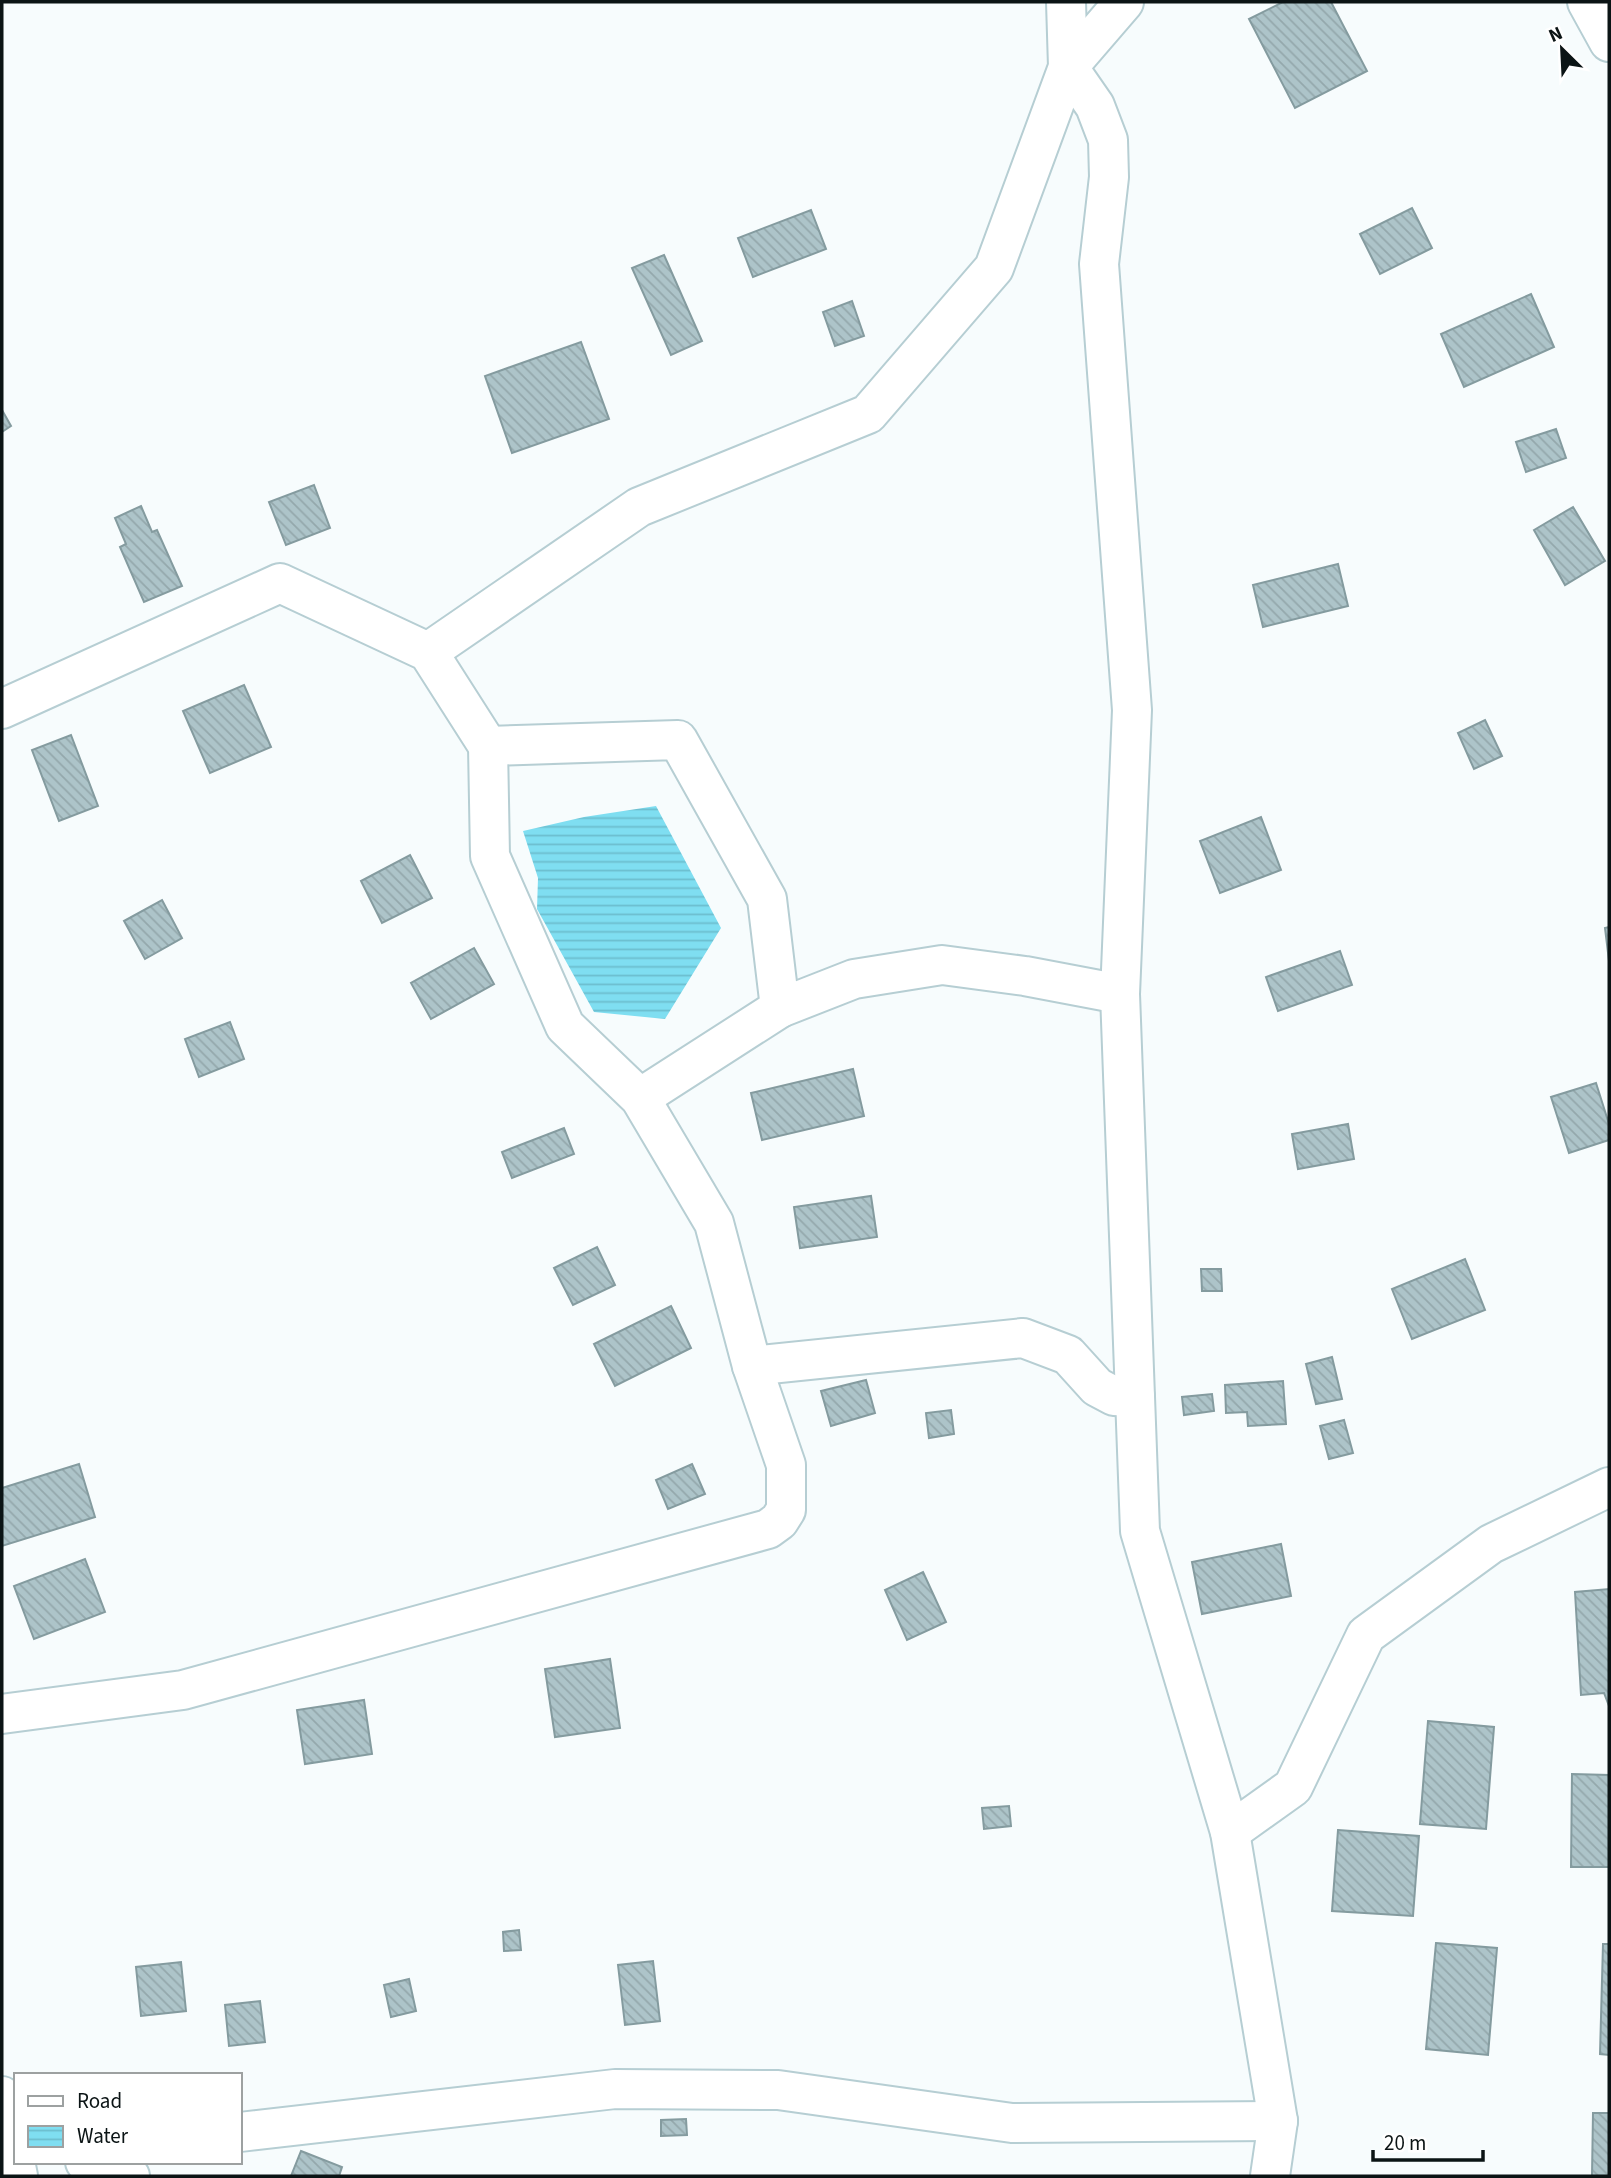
<svg xmlns="http://www.w3.org/2000/svg" width="1611" height="2178" font-family="'Source Sans 3',sans-serif">
<style>
.water{fill:url(#water-rules)}
.building{fill:url(#building-back-hatch);stroke:#849b9f;stroke-width:2}
.lines{fill:none;stroke-linecap:round;stroke-linejoin:round}
.minor-casing{stroke:#b6ced3;stroke-width:42}
.minor{stroke:#fff;stroke-width:38}
</style>
<defs>
<pattern id="water-rules" width="6" height="5" patternUnits="userSpaceOnUse" patternTransform="scale(1.75)"><rect width="6" height="5" fill="#7fdef1"/><path d="M0 2.5h6" fill="none" stroke="#6cbece"/></pattern>
<pattern id="building-back-hatch" width="6" height="6" patternUnits="userSpaceOnUse" patternTransform="scale(1.75)"><rect width="6" height="6" fill="#adc4c9"/><path d="M-1 5l2 2M0 0l6 6M5-1l2 2" fill="none" stroke="#94a8ac"/></pattern>
</defs>
<rect width="100%" height="100%" fill="#f7fcfd"/>
<path class="water" d="M656,806L721,928L665,1019L594,1012L537,909L538,878L523,831L584,817Z"/>
<g class="building">
<path d="M1283,2H1331L1367,71L1295,108L1249,19Z"/>
<path d="M1412,208L1432,248L1380,274L1360,234Z"/>
<path d="M811,210L826,249L753,277L738,238Z"/>
<path d="M664,255L702,341L671,355L632,268Z"/>
<path d="M1531,294L1554,347L1464,387L1441,334Z"/>
<path d="M852,301L864,336L835,346L823,312Z"/>
<path d="M581,342L609,419L512,453L485,376Z"/>
<path d="M2,410L11,426L2,432Z"/>
<path d="M1556,429L1566,458L1526,472L1516,442Z"/>
<path d="M314,485L330,528L286,545L269,502Z"/>
<path d="M141,506L152,532L157,530L182,586L144,602L120,547L126,544L115,518Z"/>
<path d="M1573,507L1605,561L1565,585L1534,530Z"/>
<path d="M1338,564L1348,606L1263,627L1253,585Z"/>
<path d="M244,685L271,747L210,773L183,711Z"/>
<path d="M1485,720L1502,756L1474,769L1458,733Z"/>
<path d="M71,735L98,806L59,821L32,750Z"/>
<path d="M1261,817L1281,870L1220,893L1200,841Z"/>
<path d="M410,855L432,898L382,923L361,881Z"/>
<path d="M162,900L182,938L145,959L124,921Z"/>
<path d="M1609,927V961L1605,928Z"/>
<path d="M474,948L494,984L431,1019L411,983Z"/>
<path d="M1340,951L1352,985L1278,1011L1266,977Z"/>
<path d="M230,1022L244,1059L199,1077L185,1039Z"/>
<path d="M853,1069L864,1116L762,1140L751,1093Z"/>
<path d="M1596,1083L1609,1124V1140L1569,1153L1551,1097Z"/>
<path d="M1348,1124L1354,1159L1298,1169L1292,1134Z"/>
<path d="M564,1128L574,1154L512,1178L502,1152Z"/>
<path d="M871,1196L877,1237L800,1248L794,1207Z"/>
<path d="M597,1247L615,1285L573,1305L554,1268Z"/>
<path d="M1465,1259L1485,1310L1412,1339L1392,1289Z"/>
<path d="M1201,1269H1221L1222,1291H1202Z"/>
<path d="M671,1306L691,1348L615,1386L594,1344Z"/>
<path d="M1332,1357L1342,1399L1316,1404L1306,1364Z"/>
<path d="M866,1380L875,1413L831,1426L821,1391Z"/>
<path d="M1283,1381L1286,1424L1248,1426L1247,1412L1226,1413L1225,1385Z"/>
<path d="M1212,1394L1214,1411L1184,1415L1182,1397Z"/>
<path d="M951,1410L954,1434L929,1438L926,1413Z"/>
<path d="M1344,1420L1353,1453L1329,1459L1320,1426Z"/>
<path d="M79,1464L95,1517L2,1546V1488Z"/>
<path d="M692,1464L705,1494L668,1509L656,1480Z"/>
<path d="M1281,1544L1291,1596L1202,1614L1192,1562Z"/>
<path d="M85,1559L105,1612L34,1639L14,1586Z"/>
<path d="M923,1572L946,1622L907,1640L885,1590Z"/>
<path d="M1609,1589V1706L1604,1693L1581,1695L1575,1592Z"/>
<path d="M610,1659L620,1728L555,1737L545,1669Z"/>
<path d="M364,1700L372,1754L305,1764L297,1710Z"/>
<path d="M1428,1721L1494,1727L1486,1829L1420,1824Z"/>
<path d="M1572,1774L1609,1775V1867H1571Z"/>
<path d="M1009,1806L1011,1826L984,1829L982,1808Z"/>
<path d="M1338,1830L1419,1836L1413,1916L1332,1911Z"/>
<path d="M519,1930L521,1950L504,1951L503,1932Z"/>
<path d="M1436,1943L1497,1948L1488,2055L1426,2049Z"/>
<path d="M1603,1944H1609V2055L1600,2054Z"/>
<path d="M653,1961L660,2021L625,2025L618,1965Z"/>
<path d="M181,1962L186,2011L141,2016L136,1967Z"/>
<path d="M409,1979L416,2011L391,2017L384,1985Z"/>
<path d="M260,2001L265,2042L229,2046L225,2005Z"/>
<path d="M1593,2113H1609V2176H1592Z"/>
<path d="M686,2119L687,2135L661,2136V2120Z"/>
<path d="M301,2151L342,2167L339,2176H291Z"/>
</g>
<g class="lines">
<defs>
<g id="minor">
<path d="M1124,2L1068,67L1095,106L1108,140L1109,177L1099,264L1132,710L1120,994L1140,1531L1230,1832L1278,2121L1270,2176"/>
<path d="M1587,2L1609,42"/>
<path d="M428,652L639,507L868,414L994,268L1068,67L1066,2"/>
<path d="M2,709L280,583L428,652L488,746L490,856L565,1026L640,1098L714,1223L752,1366L786,1465V1510L779,1521L768,1529L183,1690L2,1714"/>
<path d="M488,746L678,740L767,899L780,1008L640,1098"/>
<path d="M780,1008L854,979L942,965L1025,976L1120,994"/>
<path d="M752,1366L1023,1338L1068,1355L1097,1387L1114,1396L1135,1397"/>
<path d="M1230,1832L1293,1787L1366,1635L1491,1544L1609,1487"/>
<path d="M2,2096L18,2176"/>
<path d="M240,2132L615,2089L778,2090L1012,2123L1278,2121"/>
<path d="M85,2162L130,2176"/>
</g>
</defs>
<use href="#minor" class="minor-casing"/>
<use href="#minor" class="minor"/>
</g>
<rect width="1611" height="2178" fill="none" stroke="#0b1415" stroke-width="7"/>
<rect x="14" y="2073" width="228" height="91" fill="#ffffff" stroke="#9da1a1" stroke-width="2"/>
<rect x="28" y="2096" width="35" height="10" fill="#ffffff" stroke="#9da1a1" stroke-width="2"/>
<text x="77" y="2108" font-size="21" fill="#0b1415">Road</text>
<rect x="28" y="2126" width="35" height="21" fill="url(#water-rules)" stroke="#9da1a1" stroke-width="2"/>
<text x="77" y="2143" font-size="21" fill="#0b1415">Water</text>
<g transform="translate(1562 49) rotate(336)" stroke="#ffffff" stroke-width="5" paint-order="stroke">
<path d="M0-5L12 26L0 18L-12 26Z" fill="#0b1415"/>
<text y="-10" font-size="19" font-weight="bold" text-anchor="middle" fill="#0b1415">N</text>
</g>
<path d="M1373 2150v10h110v-10" fill="none" stroke="#0b1415" stroke-width="3.5"/>
<text x="1384" y="2150" font-size="21" fill="#0b1415" stroke="#ffffff" stroke-width="5" paint-order="stroke">20 m</text>
</svg>
